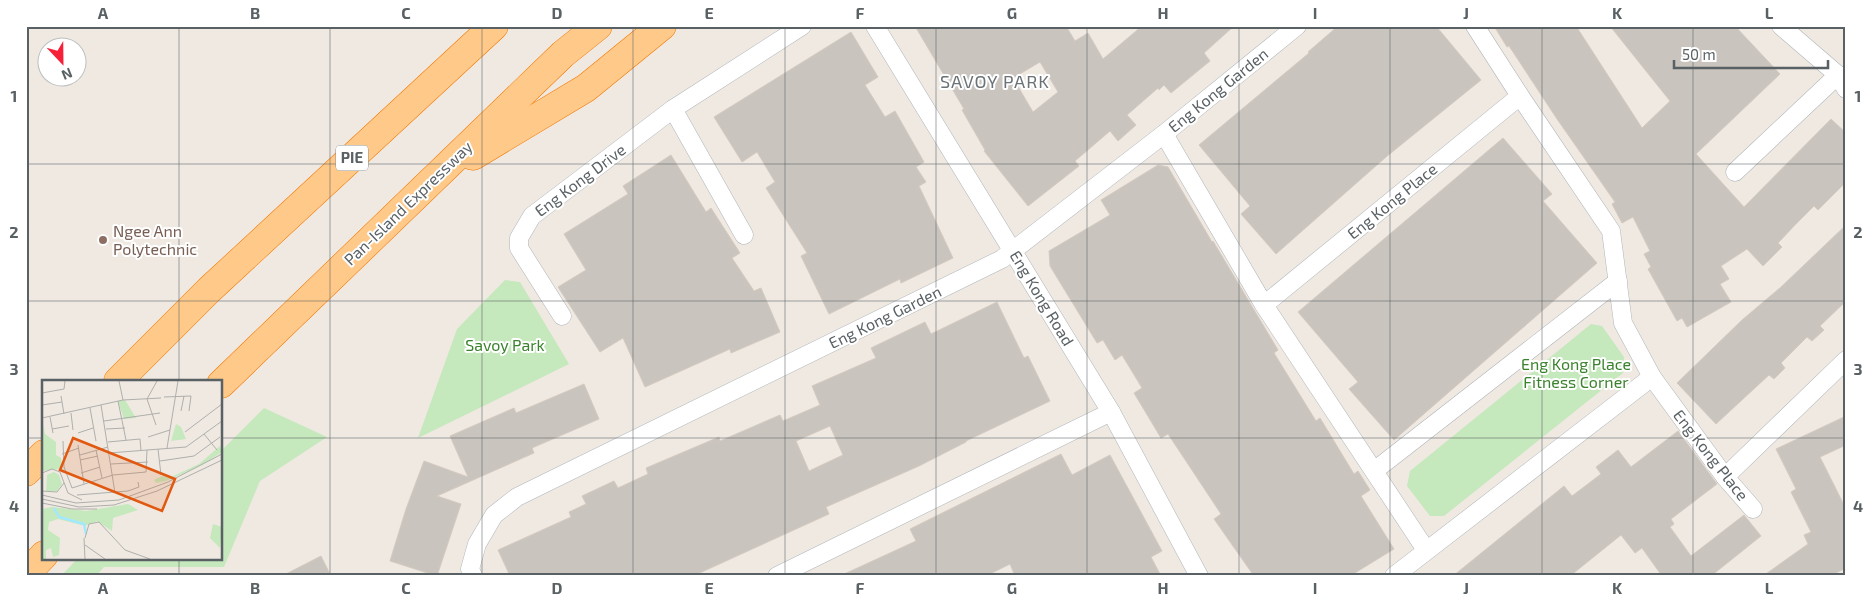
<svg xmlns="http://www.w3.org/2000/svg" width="1872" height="602" font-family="'Exo 2',sans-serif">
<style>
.green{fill:#c5e8bc}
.building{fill:#cac4bf;stroke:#d4cac0;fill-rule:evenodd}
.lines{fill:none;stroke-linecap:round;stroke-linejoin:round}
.street-casing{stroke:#b0b5b9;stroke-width:19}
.highway-casing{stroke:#f17600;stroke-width:29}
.street{stroke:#fff;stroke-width:18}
.highway{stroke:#ffca89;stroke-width:28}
.grid{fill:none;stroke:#5a6164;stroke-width:1;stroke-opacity:0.55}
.education-dot{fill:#8d6e63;stroke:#fff;stroke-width:2}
.labels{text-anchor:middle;stroke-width:4;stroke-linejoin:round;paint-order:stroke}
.shield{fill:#fff;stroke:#8c9092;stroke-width:1}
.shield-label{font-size:15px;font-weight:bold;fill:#5a6164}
.street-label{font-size:16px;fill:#5a6164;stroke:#fff}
.education-label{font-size:16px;fill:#785e54;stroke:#fff;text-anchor:start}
.park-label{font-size:16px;fill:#3a822d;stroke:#fff}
.neighbourhood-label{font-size:18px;letter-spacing:1px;fill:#6b7376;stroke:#fff}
.inset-river{fill:none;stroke:#a2e9ff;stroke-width:2.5}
.inset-road{fill:none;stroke:#afafac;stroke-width:1}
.view{fill:#e15910;fill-opacity:0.15;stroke:#e15910;stroke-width:2.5}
.inset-edge{fill:none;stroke:#5a6164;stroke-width:2.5}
.neatline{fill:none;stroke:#5a6164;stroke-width:2}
.grid-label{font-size:16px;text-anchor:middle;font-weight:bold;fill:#5a6164}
</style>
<rect width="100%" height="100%" fill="#efe9e2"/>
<g class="green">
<path d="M505,280L520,282L569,364L418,438L457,329Z"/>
<path d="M1591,324L1602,326L1624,357L1623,373L1444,516H1430L1407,486L1410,471Z"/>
<path d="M264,408L327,437L260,481L224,567H104L96,576H61L78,558H221V451Z"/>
</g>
<g class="building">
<path d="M915,26H1066L1075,41L1088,33L1103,59L1142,26H1234L1204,53L1210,61L1171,93L1164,85L1159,90L1158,88L1127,115L1136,125L1118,141L1110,131L1075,161L1079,166L1028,206L984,151L985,150L962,110L964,109ZM1040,62L1058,92L1033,112L1013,78Z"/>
<path d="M1338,26H1436L1481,80L1386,157L1276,254L1241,214L1250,206L1199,145L1309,53L1308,52Z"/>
<path d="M1494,26H1576L1642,128L1670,101L1610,26H1735L1780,74L1696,154L1744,207L1831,119L1846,133V182L1818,210L1814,206L1796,224L1778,243L1782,247L1763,266L1747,249L1721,266L1729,279L1720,284L1731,302L1687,327L1682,318L1677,321L1648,269L1651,267L1644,254L1650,251L1633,217L1622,223L1612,204L1615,202L1557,119L1509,46L1507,47Z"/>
<path d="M851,32L878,77L865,85L885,117L895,111L924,162L916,167L926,182L919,186L953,258L901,283L900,279L829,314L801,256L807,253L766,188L775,182L757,152L742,162L714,117Z"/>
<path d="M1503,138L1552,194L1543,201L1597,263L1394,440L1349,389L1358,382L1298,312Z"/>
<path d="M671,155L706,212L711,208L740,253L732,258L754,291L761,288L780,332L731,353L730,349L645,387L623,338L600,352L558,287L586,270L564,234L628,194L623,186Z"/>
<path d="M1158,165L1168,167L1212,242L1213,241L1278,350L1274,353L1316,421L1320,418L1354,474L1358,471L1370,490L1361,496L1394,549L1350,576H1254L1214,519L1221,514L1168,434L1161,438L1134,393L1142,388L1122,355L1115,360L1103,340L1097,343L1050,266L1049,251L1110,215L1101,200Z"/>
<path d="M1846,225V301L1820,326L1824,330L1812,341L1807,337L1781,363L1785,368L1774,379L1769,375L1716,424L1677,383L1742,320L1781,287Z"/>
<path d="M997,302L1024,358L1028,356L1050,401L966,441V442L919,466L826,507L829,514L693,576H510L498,550L571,517L569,512L586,504L582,496L614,481L618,488L648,474L646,468L719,437L720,441L780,415L783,421L820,405L812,386L876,358L871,348L925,322L931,334ZM830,426L843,455L809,471L796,441Z"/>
<path d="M584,384L599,419L532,448L534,453L437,496L461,504L437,576L390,561L406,509L424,461L468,477L450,436L514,408L516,413Z"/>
<path d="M1846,416V445L1820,457L1846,509V568L1830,576H1763L1808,544L1804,535L1811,532L1791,492L1796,489L1776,449Z"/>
<path d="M1678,431L1717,484L1671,519L1674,524L1670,527L1691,556L1744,515L1761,536L1711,576H1662L1642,548L1635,553L1621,535L1570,576H1453L1564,486L1572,496L1601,474L1596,467L1618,450L1631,467Z"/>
<path d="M1061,454L1072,475L1110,455L1162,551L1151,557L1161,576H1015L1010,564L986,576H840L916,541L910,529Z"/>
<path d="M321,556L331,576H282Z"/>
</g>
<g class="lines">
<defs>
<g id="street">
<path d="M875,26L1111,412L1199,576"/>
<path d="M1475,26L1520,96L1611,231L1623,323L1652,377L1725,477L1753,509"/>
<path d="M1781,26L1838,75L1846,89"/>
<path d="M673,109L744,235"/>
<path d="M1164,134L1264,305L1426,550"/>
<path d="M1735,172L1838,75"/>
<path d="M1264,305L1520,96"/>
<path d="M562,316L519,248V238L532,216L673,109L802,26"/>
<path d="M1374,471L1618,281"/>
<path d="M1725,477L1846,360"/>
<path d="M473,576L470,569L477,544L494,515L517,497L1002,259L1164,134L1297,26"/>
<path d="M777,576L1111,412"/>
<path d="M1394,576L1652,377"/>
</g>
<g id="highway">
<path d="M473,156L586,88L662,26"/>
<path d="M118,381L209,290L494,26"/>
<path d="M221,384L563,54L598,26"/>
<path d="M26,472L44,454"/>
<path d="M26,574L44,555"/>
</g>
</defs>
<use href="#street" class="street-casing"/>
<use href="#highway" class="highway-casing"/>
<use href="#street" class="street"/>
<use href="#highway" class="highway"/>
</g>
<path class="grid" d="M179,26V381M330,26V576M482,26V576M633,26V576M785,26V576M936,26V576M1087,26V576M1239,26V576M1390,26V576M1542,26V576M1693,26V576M26,164H1846M26,301H1846M26,438H44M221,438H1846M179,558V576"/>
<circle class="education-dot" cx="103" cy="240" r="5"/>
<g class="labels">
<rect class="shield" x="336" y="145.5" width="32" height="25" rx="4"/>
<g class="shield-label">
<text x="352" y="163">PIE</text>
</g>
<g class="street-label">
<text transform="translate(1218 90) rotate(-39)" y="6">Eng Kong Garden</text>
<text transform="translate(580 180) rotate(-37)" y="6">Eng Kong Drive</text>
<text transform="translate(1392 201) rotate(-39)" y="6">Eng Kong Place</text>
<text transform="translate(408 203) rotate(-44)" y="6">Pan-Island Expressway</text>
<text transform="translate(1042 298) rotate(59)" y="6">Eng Kong Road</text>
<text transform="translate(885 317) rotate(-26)" y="6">Eng Kong Garden</text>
<text transform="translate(1711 455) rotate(52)" y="6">Eng Kong Place</text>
</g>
<g class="education-label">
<text x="113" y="237">Ngee Ann<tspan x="113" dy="18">Polytechnic</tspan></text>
</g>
<g class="park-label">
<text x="505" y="351">Savoy Park</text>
<text x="1576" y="370">Eng Kong Place<tspan x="1576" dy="18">Fitness Corner</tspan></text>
</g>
<g class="neighbourhood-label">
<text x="995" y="88">SAVOY PARK</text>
</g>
</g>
<g transform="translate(42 380)">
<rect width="180" height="180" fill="#efe9e2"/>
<path d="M83,20L94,38L82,39L76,21ZM0,39L3,54L14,62V75L19,78L20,88L17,89L0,91ZM134,44L139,47L144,59L129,61ZM178,66L180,72L160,85L124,101L114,103L112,100L120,96L127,98L157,84ZM12,92L17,95L20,104L15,111L4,112L5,95ZM86,124L96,130L71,138L70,151L55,141L43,146L16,139L7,142L6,150L18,158L17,175L11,177L9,168L4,170V179H0V129L10,127L44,131ZM171,144L180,147L178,168L168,158Z" fill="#c5e8bc"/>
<path class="inset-river" d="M12,128L17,137L42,144L44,154"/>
<path class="inset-road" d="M77,1L81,20M0,13L22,9L23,1M19,16L22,34M122,17L149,16L147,31M105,19L114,45M105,19L115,1M76,21L84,60M0,25L20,22M59,25L73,113M48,28L54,61M139,31L142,16M29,33L31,50M8,37L11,53M0,38L81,20L119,18M62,41L118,33M10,49L27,46M64,49L83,48M143,52L180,24M36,53L51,48M162,54L175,70M106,57L128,50M21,61L22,87L30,108L71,95L104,92L105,70M66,62L98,59L99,71M36,65L42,104M125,68L136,1M116,69L119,95M54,70L60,98M67,73L144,67L180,41M20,74L37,68M38,75L66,67M38,80L56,76M118,81L152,76L178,57M69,84L106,82M0,93L10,89L18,92L26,113L40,120M39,93L58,87M0,111L15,112L22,103M0,115L34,123L77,120L126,102L180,74M35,115L86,111L97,107L96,102M0,119L37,127L72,125L115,111L180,80M0,123L30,129H55M42,158L43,179M43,158L47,144L57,142L83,170L108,179M43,165L63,179"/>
<path class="view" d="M31,58L133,99L120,131L18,90Z"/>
<rect width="180" height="180" class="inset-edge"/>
</g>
<rect width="1872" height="602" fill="none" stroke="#ffffff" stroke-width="55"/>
<g transform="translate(62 62) rotate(158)"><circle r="24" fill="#ffffff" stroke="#bdc0c1"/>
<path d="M0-4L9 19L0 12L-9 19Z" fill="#f72039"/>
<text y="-8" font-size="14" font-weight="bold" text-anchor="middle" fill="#5a6164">N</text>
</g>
<path d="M1674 60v8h154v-8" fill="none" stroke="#5a6164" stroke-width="2.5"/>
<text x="1682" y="60" font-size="15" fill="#5a6164" stroke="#ffffff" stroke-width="4" paint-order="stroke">50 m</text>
<rect x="28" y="28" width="1816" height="546" class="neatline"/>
<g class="grid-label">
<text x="103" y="19">A</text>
<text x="255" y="19">B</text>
<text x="406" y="19">C</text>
<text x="557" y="19">D</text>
<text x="709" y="19">E</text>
<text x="860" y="19">F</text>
<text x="1012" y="19">G</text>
<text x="1163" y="19">H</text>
<text x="1315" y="19">I</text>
<text x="1466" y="19">J</text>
<text x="1617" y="19">K</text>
<text x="1769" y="19">L</text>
<text x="14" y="102">1</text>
<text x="1858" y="102">1</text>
<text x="14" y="238">2</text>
<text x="1858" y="238">2</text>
<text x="14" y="375">3</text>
<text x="1858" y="375">3</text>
<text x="14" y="512">4</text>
<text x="1858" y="512">4</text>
<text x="103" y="594">A</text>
<text x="255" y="594">B</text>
<text x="406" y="594">C</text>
<text x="557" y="594">D</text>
<text x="709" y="594">E</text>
<text x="860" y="594">F</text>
<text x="1012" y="594">G</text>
<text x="1163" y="594">H</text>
<text x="1315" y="594">I</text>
<text x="1466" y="594">J</text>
<text x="1617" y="594">K</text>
<text x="1769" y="594">L</text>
</g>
</svg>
